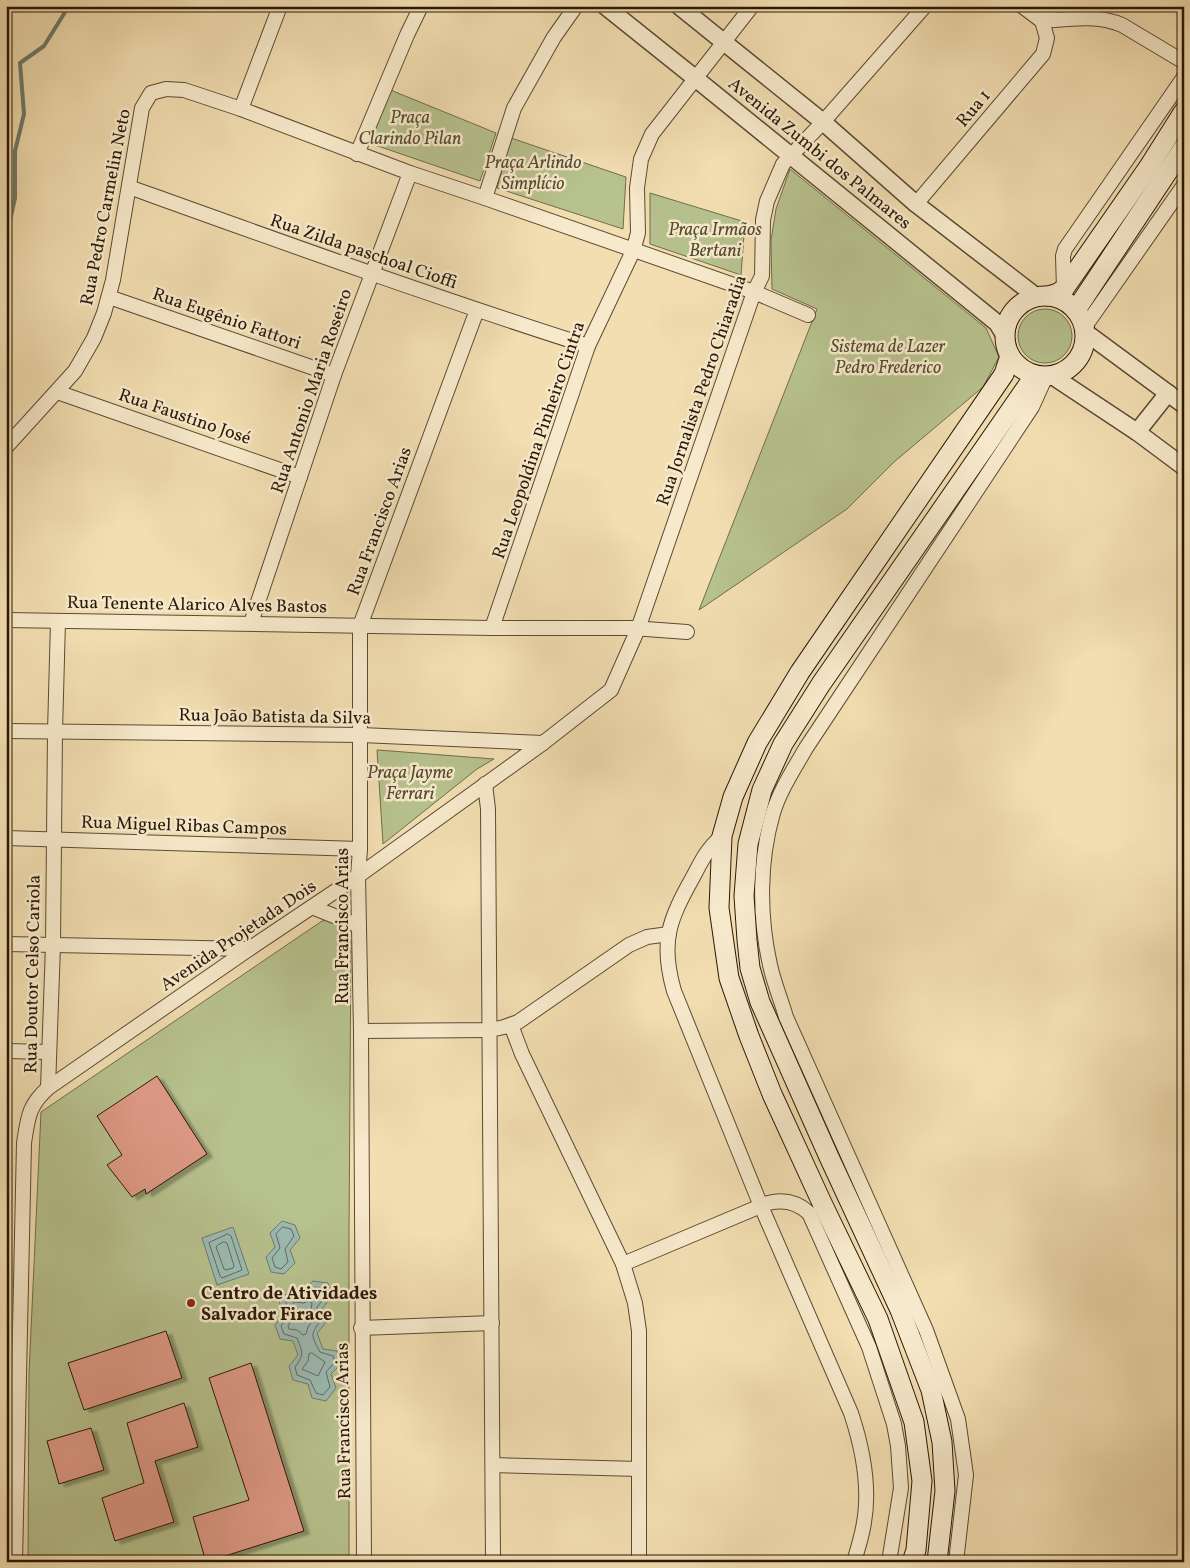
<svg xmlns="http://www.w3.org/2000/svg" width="1190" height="1568" font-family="Vollkorn,serif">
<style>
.green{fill:#b7c28e;stroke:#706d4a}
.water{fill:#9cbbb3;stroke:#6e7a6e}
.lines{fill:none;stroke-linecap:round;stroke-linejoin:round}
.shore{stroke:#626a5d;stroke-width:1}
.stream{stroke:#6e7a6e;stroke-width:4}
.building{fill:#df9a87;stroke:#291807;filter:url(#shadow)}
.minor-casing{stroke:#5b4a32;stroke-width:16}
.tertiary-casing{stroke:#5b4a32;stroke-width:19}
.secondary-casing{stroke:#291807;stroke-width:21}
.minor{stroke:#f7eacc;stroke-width:14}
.tertiary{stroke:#f7eacc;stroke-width:16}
.secondary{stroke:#f7eacc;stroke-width:19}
.poi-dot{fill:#8f2418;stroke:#f7eacc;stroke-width:2}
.labels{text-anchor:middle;stroke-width:5;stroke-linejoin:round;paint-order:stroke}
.street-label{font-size:18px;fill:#291807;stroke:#f7eacc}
.park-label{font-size:18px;font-style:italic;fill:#544b30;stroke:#f7eacc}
.poi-label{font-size:18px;font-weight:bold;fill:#291807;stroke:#f7eacc;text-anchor:start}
</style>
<defs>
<filter id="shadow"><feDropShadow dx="5.5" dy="3" stdDeviation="1" flood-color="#0004"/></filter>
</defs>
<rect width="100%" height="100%" fill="#f2deb1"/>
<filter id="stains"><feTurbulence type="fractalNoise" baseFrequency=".004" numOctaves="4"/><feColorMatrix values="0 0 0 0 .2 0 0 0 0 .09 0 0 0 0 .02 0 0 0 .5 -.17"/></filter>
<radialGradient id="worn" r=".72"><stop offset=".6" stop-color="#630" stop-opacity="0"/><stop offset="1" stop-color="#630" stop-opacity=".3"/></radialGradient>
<g class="green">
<path d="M388,89L496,133L480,181L369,143Z"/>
<path d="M511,138L626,177L623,229L497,188Z"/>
<path d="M790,169L986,328L999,357L983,387L894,462L847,509L699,610L817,309L772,289L771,240L776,209Z"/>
<path d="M650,193L745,222L741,275L650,244Z"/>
<circle cx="1045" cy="336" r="27"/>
<path d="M377,750H378L494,759L477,769L383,844Z"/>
<path d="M334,919L343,925L351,942L349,1233V1562H28L29,1374L41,1112L322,921Z"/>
</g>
<g class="water">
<path d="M282,1221L295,1225L300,1238L290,1250L295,1263L284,1274L271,1272L266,1257L275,1247L270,1233Z"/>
<path d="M233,1227L249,1274L217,1285L202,1238Z"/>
<path d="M313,1281L328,1283L331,1297L322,1309L327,1321L317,1333L323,1349L337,1351L341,1364L331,1374L336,1388L326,1401L312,1398L308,1384L293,1380L289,1366L298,1355L293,1341L280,1339L275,1325L283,1314L279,1301L291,1289L303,1292Z"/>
</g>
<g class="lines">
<g class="shore">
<path d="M283,1227L291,1229L294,1236L285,1249L288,1262L281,1269L275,1267L272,1258L280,1248L276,1234Z"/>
<path d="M228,1234L231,1236L242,1270L222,1278L220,1276L209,1243Z"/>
<path d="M224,1242L227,1243L234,1266L233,1268L226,1270L224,1269L216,1247L218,1245Z"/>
<path d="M315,1287L323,1288L326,1296L317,1307L321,1320C310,1335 311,1335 320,1352L333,1356L335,1362L326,1372L330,1387L323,1395L316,1393L310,1380L297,1375L295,1367C304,1355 303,1353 297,1338L284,1334L281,1326L288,1315L286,1302L293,1295L306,1296Z"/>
<path d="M309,1301L312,1303L311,1310L314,1319L308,1327L306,1334L303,1335L297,1330L289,1329L288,1326L294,1316L293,1303L295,1302L303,1303Z"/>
<path d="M312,1353L325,1362L318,1376L302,1369L308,1361L309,1354Z"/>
</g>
<path class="stream" d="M6,230H8L15,198V151L24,114L20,63L44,46L67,9L66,6"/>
</g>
<g class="building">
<path d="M157,1076L207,1154L146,1194L145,1189L132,1197L107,1165L122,1155L97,1116Z"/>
<path d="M166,1331L182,1378L84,1410L68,1363Z"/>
<path d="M251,1363L304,1531L206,1562L193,1517L249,1500L209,1378Z"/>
<path d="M184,1403L198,1447L155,1461L174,1522L115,1541L102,1498L144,1483L127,1423Z"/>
<path d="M91,1428L104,1470L59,1484L47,1441Z"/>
</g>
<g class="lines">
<defs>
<g id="minor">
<path d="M1042,21C1069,19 1097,14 1122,25L1184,62"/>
<path d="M1042,21L1053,6"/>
<path d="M241,109L280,6"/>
<path d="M357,154L407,35L421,6"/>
<path d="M129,187C282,242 434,297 588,346"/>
<path d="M485,198L514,108L554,37L576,6"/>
<path d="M916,204L1043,54L1047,38L1042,21L1022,6"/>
<path d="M1064,289L1063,256L1065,249L1184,77"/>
<path d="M109,297L334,375"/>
<path d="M1084,328L1184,185"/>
<path d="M57,392L300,477"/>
<path d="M6,447L75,371L94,338L104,313L113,280L142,108L151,93L166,89L184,90L241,109L410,173L485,198L754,292L808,315"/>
<path d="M6,620L492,628H632L687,632"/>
<path d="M251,623L334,375L410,173"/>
<path d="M492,628L588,346L633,251L638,233L637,188L641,159L652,134L752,6"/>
<path d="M6,731L361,735L543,743"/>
<path d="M485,784L488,809L493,1562"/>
<path d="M722,836C707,849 702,860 693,877C669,920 660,942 674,991L761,1206L851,1413C863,1449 871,1490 863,1528C861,1539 857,1551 854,1562"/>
<path d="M6,838L360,849"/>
<path d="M312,907L359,926"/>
<path d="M6,944L249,949"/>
<path d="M511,1025L522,1054L623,1264L635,1303L639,1331V1562"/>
<path d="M361,1031L490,1030L504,1027L518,1022L629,945L647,937L669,934"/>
<path d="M6,1051L48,1052"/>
<path d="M48,1088L53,945L55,732L58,621"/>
<path d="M623,1264L768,1203C784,1199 797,1202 809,1213L869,1347L894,1424L898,1446L901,1488L889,1562"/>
<path d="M361,1328L492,1323"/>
<path d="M493,1465L639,1469"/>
<path d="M15,1562L24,1143C28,1118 28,1106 48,1088L249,949L358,876L543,743L611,690L638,629L754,292L762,276L763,220L767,201L783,164L823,122L925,6"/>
<path d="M364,1562L361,1031L358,876L360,849V626L477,310"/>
<path d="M956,1562L966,1475L958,1419L926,1330L786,1017C781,1000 774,983 770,965C759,916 759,861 773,813C780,790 794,769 806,748L1032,407L1046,376"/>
</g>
<g id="tertiary">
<path d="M605,6L695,78L997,323L1005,336"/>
<path d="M679,6L823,122L916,204L1037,297"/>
<path d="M1085,332L1184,405"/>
<path d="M1051,375L1137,432L1184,467"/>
<path d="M1137,432L1168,393"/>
</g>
<g id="secondary">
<path d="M1048,296L1058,293L1064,289L1148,168L1184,111"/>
<circle cx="1045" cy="336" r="40"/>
<path d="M1076,310L1184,147"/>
<path d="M912,1562L916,1550L922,1481L914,1422L878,1319L822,1203L772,1094L749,1036L729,978L719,908L722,836L733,797L757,743L800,672L1004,374L1010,356"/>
<path d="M937,1562L945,1491L942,1442L931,1390L900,1310L829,1157L760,1002L750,968L747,940L744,896L748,844L762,790L783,744L821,684L1035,375"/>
</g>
</defs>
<use href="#minor" class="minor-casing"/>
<use href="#tertiary" class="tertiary-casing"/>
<use href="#secondary" class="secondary-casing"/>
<use href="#minor" class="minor"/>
<use href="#tertiary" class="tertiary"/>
<use href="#secondary" class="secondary"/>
</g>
<circle class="poi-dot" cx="191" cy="1303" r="5"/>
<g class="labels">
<g class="street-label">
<text transform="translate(973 108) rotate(-50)" y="6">Rua 1</text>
<text transform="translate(820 153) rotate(39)" y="6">Avenida Zumbi dos Palmares</text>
<text transform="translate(105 207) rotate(-79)" y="6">Rua Pedro Carmelin Neto</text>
<text transform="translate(364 251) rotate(19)" y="6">Rua Zilda paschoal Cioffi</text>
<text transform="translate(227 318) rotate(19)" y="6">Rua Eugênio Fattori</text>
<text transform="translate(701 390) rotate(-71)" y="6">Rua Jornalista Pedro Chiaradia</text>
<text transform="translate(311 391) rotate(-71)" y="6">Rua Antonio Maria Roseiro</text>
<text transform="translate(185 416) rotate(19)" y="6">Rua Faustino José</text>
<text transform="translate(538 440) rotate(-71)" y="6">Rua Leopoldina Pinheiro Cintra</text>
<text transform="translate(379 521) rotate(-70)" y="6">Rua Francisco Arias</text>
<text transform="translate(197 604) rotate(1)" y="6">Rua Tenente Alarico Alves Bastos</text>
<text transform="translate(275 716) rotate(1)" y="6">Rua João Batista da Silva</text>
<text transform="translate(184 825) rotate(2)" y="6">Rua Miguel Ribas Campos</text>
<text transform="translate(342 926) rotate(-90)" y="6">Rua Francisco Arias</text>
<text transform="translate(238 935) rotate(-34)" y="6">Avenida Projetada Dois</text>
<text transform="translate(32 974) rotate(-89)" y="6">Rua Doutor Celso Cariola</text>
<text transform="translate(343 1421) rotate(-91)" y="6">Rua Francisco Arias</text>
</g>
<g class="park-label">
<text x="410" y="123">Praça<tspan x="410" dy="21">Clarindo Pilan</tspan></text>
<text x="533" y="168">Praça Arlindo<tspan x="533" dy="21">Simplício</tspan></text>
<text x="715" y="235">Praça Irmãos<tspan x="715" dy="21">Bertani</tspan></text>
<text x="888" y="352">Sistema de Lazer<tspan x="888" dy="21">Pedro Frederico</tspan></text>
<text x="410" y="778">Praça Jayme<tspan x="410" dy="21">Ferrari</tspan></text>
</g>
<g class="poi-label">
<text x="201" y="1299">Centro de Atividades<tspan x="201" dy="21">Salvador Firace</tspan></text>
</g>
</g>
<rect width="1190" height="1568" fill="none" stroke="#f2deb1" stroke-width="25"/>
<rect x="8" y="8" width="1175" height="1553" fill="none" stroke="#291807" stroke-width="2.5"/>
<rect x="12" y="12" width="1165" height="1543" fill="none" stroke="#291807"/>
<rect width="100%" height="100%" filter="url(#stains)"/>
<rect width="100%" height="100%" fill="url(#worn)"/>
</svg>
